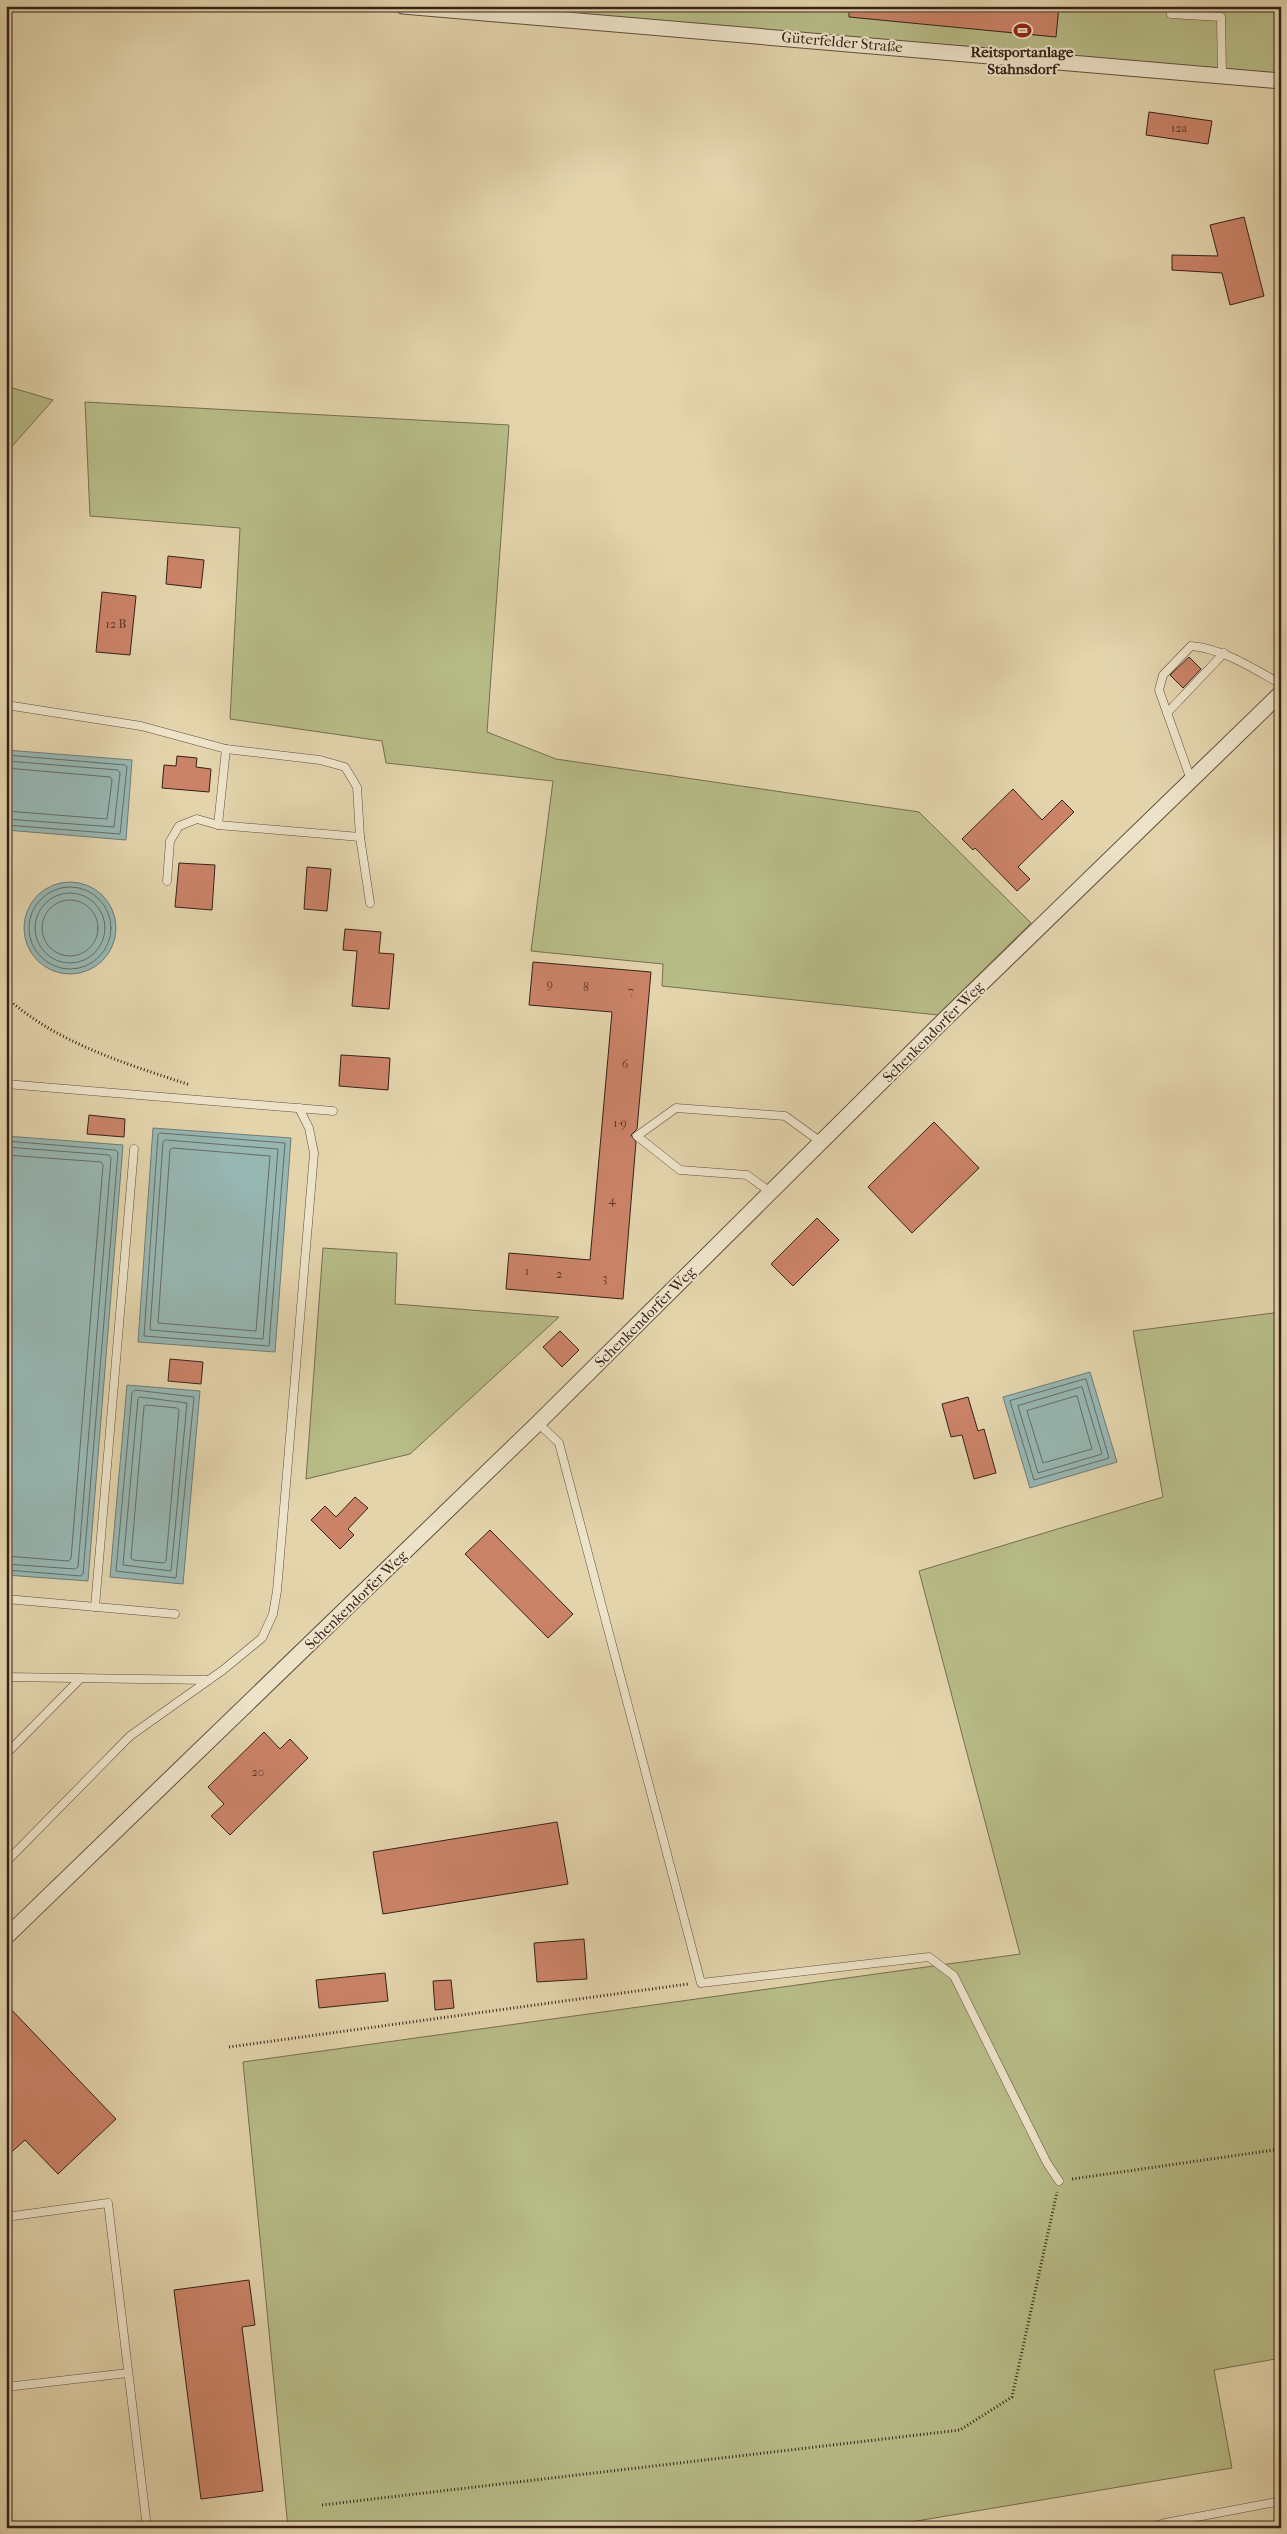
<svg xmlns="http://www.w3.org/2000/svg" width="1287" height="2534" font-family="'IM FELL French Canon',serif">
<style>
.green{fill:#b7bc87;stroke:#766e50}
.water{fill:#97b7b3;stroke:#707b75}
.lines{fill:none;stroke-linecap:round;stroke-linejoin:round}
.shore{stroke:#666c66;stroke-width:1}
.building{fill:#cb8368;stroke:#362119}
.service-casing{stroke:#614e3e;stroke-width:9}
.minor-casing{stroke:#614e3e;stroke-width:17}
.path{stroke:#362119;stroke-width:3;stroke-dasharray:1 2.5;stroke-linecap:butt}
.service{stroke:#ede3c9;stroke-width:8}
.minor{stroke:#ede3c9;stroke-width:15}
.labels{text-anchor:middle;stroke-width:4;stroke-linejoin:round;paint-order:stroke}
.number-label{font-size:12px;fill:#5b3a2d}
.street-label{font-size:15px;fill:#362119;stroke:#ede3c9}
.poi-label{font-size:15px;font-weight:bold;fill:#362119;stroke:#ede3c9}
</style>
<rect width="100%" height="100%" fill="#e3d4ac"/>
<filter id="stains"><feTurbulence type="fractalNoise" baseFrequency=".004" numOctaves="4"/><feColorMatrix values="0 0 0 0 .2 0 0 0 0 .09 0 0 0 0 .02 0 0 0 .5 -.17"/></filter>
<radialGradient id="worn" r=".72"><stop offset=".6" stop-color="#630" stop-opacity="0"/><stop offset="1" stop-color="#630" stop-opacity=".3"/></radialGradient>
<g class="green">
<path d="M479,6H1281V81Z"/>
<path d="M6,386L53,400L6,453Z"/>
<path d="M85,402L509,425L487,732L556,759L919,812L1031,923L938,1015L662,986L663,964L531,951L553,781L386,763L382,741L230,719L240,528L90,516Z"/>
<path d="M323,1248L397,1253L395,1304L559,1317L410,1454L306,1479Z"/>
<path d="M1281,1312V2358L1214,2370L1232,2468L875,2528H288L243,2062L1020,1954L919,1571L1163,1497L1133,1331Z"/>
</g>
<g class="water">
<path d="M6,750L132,760L126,840L6,830Z"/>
<circle cx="70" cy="928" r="46"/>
<path d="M153,1128L291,1138L275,1352L138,1342Z"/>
<path d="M6,1136L123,1145L88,1581L6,1575Z"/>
<path d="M1090,1372L1117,1462L1030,1488L1003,1397Z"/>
<path d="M127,1385L200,1391L183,1584L110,1577Z"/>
</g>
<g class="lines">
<g class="shore">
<path d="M6,755L125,765L127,767L120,834L6,825"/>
<path d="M6,761L118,770L120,773L114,827L6,819"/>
<path d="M6,768L110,777L112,780L107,819L6,811"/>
<circle cx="70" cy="928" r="41"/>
<circle cx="70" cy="928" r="35"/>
<circle cx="70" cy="928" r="28"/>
<path d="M160,1133L285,1143L269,1346L144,1336L158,1135Z"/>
<path d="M166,1140L278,1149L263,1339L150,1330L163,1142Z"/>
<path d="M6,1141L115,1150L118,1152L83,1574L81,1576L6,1570"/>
<path d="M6,1147L109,1155L111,1158L78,1567L75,1569L6,1564"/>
<path d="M173,1148L270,1156L256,1331L158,1323L170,1150Z"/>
<path d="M6,1155L101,1162L103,1165L71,1559L68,1561L6,1556"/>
<path d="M1086,1379L1109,1458L1034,1480L1010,1401Z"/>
<path d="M1082,1387L1102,1454L1038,1473L1018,1406Z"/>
<path d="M135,1390L194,1397L176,1578L116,1571L132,1393Z"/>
<path d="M1077,1396L1092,1449L1043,1463L1027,1411Z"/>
<path d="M140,1397L187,1403L171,1571L123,1565L138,1399Z"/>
<path d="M147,1405L177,1408L179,1410L166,1561L164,1563L133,1560L131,1558L144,1407Z"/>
</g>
</g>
<g class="building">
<path d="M849,6H1059L1056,37L849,17Z"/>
<path d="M1149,112L1212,121L1208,144L1146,135Z"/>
<path d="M1244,217L1264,296L1230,305L1222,273L1172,270V255L1218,256L1210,225Z"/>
<path d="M168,556L204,560L201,588L166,584Z"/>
<path d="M102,592L136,596L130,655L96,652Z"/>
<path d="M1189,657L1201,669L1183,688L1170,675Z"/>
<path d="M177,756L197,758L196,767L211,769L209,792L162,788L164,765L176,766Z"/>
<path d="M1013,789L1042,820L1062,800L1074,812L1018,867L1030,879L1017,891L975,848L973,850L962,839Z"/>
<path d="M179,863L215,865L212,910L175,907Z"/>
<path d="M307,867L331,869L327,911L304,909Z"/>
<path d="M345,929L381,932L379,953L394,954L389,1009L352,1006L357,951L343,950Z"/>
<path d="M533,962L651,972L637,1129L631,1135L636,1142L623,1299L506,1289L509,1253L590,1260L612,1012L529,1005Z"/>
<path d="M341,1055L390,1058L388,1090L339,1086Z"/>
<path d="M89,1115L125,1119L124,1137L87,1134Z"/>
<path d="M934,1122L979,1168L912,1233L868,1187Z"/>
<path d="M817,1218L839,1240L793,1286L771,1264Z"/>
<path d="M560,1331L579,1350L562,1367L543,1347Z"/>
<path d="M170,1359L203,1362L201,1384L168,1381Z"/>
<path d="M968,1397L978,1431L984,1429L996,1473L974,1479L962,1435L951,1437L942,1404Z"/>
<path d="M355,1497L368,1508L348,1529L354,1535L340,1549L311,1520L325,1506L336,1517Z"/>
<path d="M490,1530L573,1614L548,1638L465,1554Z"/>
<path d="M264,1732L280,1749L290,1739L308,1758L230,1835L211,1816L224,1804L208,1787Z"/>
<path d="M557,1822L568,1884L383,1914L373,1852Z"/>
<path d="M584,1939L587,1979L537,1982L534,1943Z"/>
<path d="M385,1973L388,2001L319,2008L316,1980Z"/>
<path d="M451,1980L454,2008L435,2010L433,1981Z"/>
<path d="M6,2004L116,2119L58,2174L25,2140L6,2157Z"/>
<path d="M249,2280L255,2325L242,2327L263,2491L201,2499L174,2290Z"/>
</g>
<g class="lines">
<defs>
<g id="service">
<path d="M1170,6L1171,14L1221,17L1222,75"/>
<path d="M6,705L141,726L226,749L320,760L345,767L357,787L360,837L370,903"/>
<path d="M1167,713L1224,653"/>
<path d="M226,749L218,825L360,837"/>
<path d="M1191,780L1159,690L1163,675L1191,646C1224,649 1252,668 1281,684"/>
<path d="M167,881L170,841L179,826L197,819L218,825"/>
<path d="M6,1084L333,1111"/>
<path d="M770,1192L747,1175L680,1170L637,1136L676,1108L785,1116L821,1142"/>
<path d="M538,1423L559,1443L701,1983L929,1957L954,1976L1047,2163L1059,2181"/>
<path d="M6,1599L175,1614"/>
<path d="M95,1607L134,1149"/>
<path d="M6,1677L209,1680"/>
<path d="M6,1754L81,1678"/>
<path d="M6,1862L130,1736L223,1670L262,1638L273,1614L277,1591L314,1153L309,1128L299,1108"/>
<path d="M6,2217L108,2203L147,2528"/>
<path d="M6,2387L128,2373"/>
<path d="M1150,2528L1165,2523L1281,2501"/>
</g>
<g id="minor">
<path d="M403,6L1281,81"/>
<path d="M6,1937L538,1423L948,1016L1281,693"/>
</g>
</defs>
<use href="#service" class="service-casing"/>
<use href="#minor" class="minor-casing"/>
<g class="path">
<path d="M8,999C59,1044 127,1064 190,1085"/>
<path d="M229,2047L688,1984"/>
<path d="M1072,2179L1281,2149"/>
<path d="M322,2505L960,2430L1012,2397L1057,2192"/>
</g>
<use href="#service" class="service"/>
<use href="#minor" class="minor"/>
</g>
<defs>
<symbol id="stadium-bare" viewBox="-9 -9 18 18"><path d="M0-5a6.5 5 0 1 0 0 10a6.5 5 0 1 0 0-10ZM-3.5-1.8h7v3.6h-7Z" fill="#8f2418" stroke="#ede3c9" stroke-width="2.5" paint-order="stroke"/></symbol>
</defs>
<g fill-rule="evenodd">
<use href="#stadium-bare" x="1010" y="18" width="25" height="25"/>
</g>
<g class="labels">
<g class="number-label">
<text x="1179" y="132">12a</text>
<text x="116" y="628">12 B</text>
<text x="550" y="988">9</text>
<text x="586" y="991">8</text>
<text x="631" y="995">7</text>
<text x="625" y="1068">6</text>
<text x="620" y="1127">1-9</text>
<text x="612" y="1204">4</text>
<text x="527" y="1275">1</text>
<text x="559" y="1278">2</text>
<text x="605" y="1282">3</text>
<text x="258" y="1776">20</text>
</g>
<g class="street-label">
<text transform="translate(842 42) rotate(5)" y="5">Güterfelder Straße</text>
<text transform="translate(933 1032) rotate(-45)" y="5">Schenkendorfer Weg</text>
<text transform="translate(645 1317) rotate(-45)" y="5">Schenkendorfer Weg</text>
<text transform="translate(356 1600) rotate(-44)" y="5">Schenkendorfer Weg</text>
</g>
<g class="poi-label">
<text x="1022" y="57">Reitsportanlage<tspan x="1022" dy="17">Stahnsdorf</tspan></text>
</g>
</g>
<rect width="1287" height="2534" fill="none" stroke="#e3d4ac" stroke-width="25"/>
<rect x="8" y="8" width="1272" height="2519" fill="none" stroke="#362119" stroke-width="2.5"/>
<rect x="12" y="12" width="1262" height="2509" fill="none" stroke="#362119"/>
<rect width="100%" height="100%" filter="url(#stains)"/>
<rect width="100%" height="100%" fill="url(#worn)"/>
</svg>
